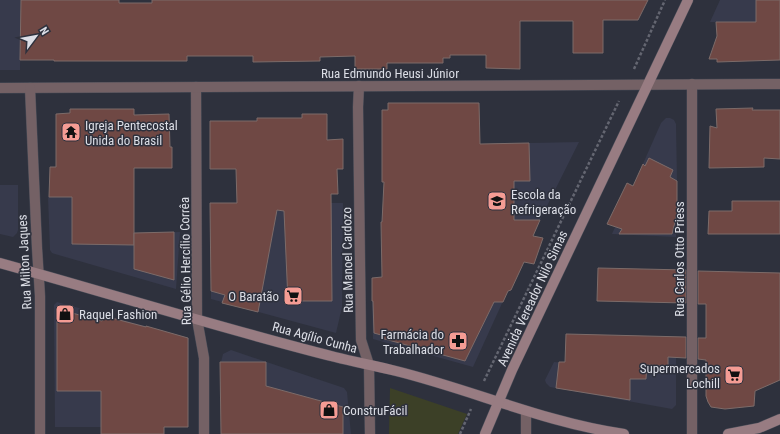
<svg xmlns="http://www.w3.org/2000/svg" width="780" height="434" font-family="'Roboto Condensed',sans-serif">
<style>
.built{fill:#373a4c}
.green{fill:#3c4027}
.building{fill:#6f4844;stroke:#7c6b69}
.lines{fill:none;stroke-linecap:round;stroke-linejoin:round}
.minor-casing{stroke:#4a4d58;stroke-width:11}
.secondary-casing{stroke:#4a4d58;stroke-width:11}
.path{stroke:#646671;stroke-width:2.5;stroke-dasharray:3 2;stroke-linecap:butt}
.minor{stroke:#746165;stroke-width:10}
.secondary{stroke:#987c82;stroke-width:10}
.labels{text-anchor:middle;stroke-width:3;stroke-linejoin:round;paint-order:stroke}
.street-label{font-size:13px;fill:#dcdee6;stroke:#2e313d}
.poi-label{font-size:13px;fill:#dcdee6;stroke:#2e313d;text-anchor:start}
</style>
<rect width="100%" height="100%" fill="#2e313d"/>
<g class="built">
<path d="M0,0H21L20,70H0Z"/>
<path d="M720,0H780V22H710Z"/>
<path d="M666,118H670L674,120L676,124L677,181L676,237L612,234L661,123Z"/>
<path d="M579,142L540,220L473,367L373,339L372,301L415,302L480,144Z"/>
<path d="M134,169V233L180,232L176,289L55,254L52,253L50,250L48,197H94Z"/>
<path d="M0,185H18V230L17,233L13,237L0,234Z"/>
<path d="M210,203H343L342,307L336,333L211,299V270L224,271Z"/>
<path d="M57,302L189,338L188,427H55L54,305Z"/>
<path d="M676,337V405L672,409L550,387L546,383L545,380L554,362L629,369Z"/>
<path d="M231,350L344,388L347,392L351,434H221V362L223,354Z"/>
</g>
<path class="green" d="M390,388L467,414L458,434H389Z"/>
<g class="building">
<path d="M21,0H119V3H152V0H648L638,20H603V53H573V21H520V69L486,68V55H450V58H443V63H387V69H355V56L320,57V61L253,62V56H187V61H54V60H20Z"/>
<path d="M756,0H780V60L717,62V59H709L717,36L716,22H756Z"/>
<path d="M388,103H479L480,144L529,143L530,181H514V220H540L533,236L543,238L534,264L524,262L511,290L508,291L503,302H494L465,361L381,338V335L374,333L373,301H372V278L382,277L381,222H382L384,182H382V110H388Z"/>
<path d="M753,108L752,110H780V159L764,158V167L709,168L710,126L717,128L716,109Z"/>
<path d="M70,109H134V115L169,114L170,147H172V168H134V245L72,244V197H49L50,167H56V114L70,113Z"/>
<path d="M302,114H327V140L343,139V169H337L338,194H331L332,301H288L284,211L277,210L258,312L222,303L225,295L211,291L210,203H237L236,169H210V121H257V118H302Z"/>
<path d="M649,158L673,170L670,177L677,181V214L672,234H619L622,229L607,224L627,183L633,186L643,164L645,166Z"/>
<path d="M732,201H780V234H708L709,211H732Z"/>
<path d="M174,232V280L134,269V233Z"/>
<path d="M598,268L686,270V303L597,301Z"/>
<path d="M698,271L780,273V380L755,391L754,406L725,409L711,407L708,402L706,396V360L698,359V338H706V304H698Z"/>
<path d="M57,309L102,321L104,316L146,327V326L188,338V427H164V434H101V391H57Z"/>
<path d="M566,334L686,337V358L668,357V366L647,365L646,379H630V400L556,388L559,362H565Z"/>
<path d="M220,362H266V386L343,407V434H221Z"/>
</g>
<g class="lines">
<defs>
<g id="minor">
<path d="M692,84V434"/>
<path d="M359,86L358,107L361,340L369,365L370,434"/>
<path d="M196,87L197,319L204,358V434"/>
<path d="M0,88L780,84"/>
<path d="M30,88L37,248L40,296V434"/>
<path d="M526,412V434"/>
</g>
<g id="secondary">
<path d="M0,263C112,294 223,329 335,357C355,362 376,366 396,371C473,390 546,423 624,434"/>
<path d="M485,434L512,370L688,0"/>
<path d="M728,434L759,428L780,419"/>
</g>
</defs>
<use href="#minor" class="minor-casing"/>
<use href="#secondary" class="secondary-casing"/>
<g class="path">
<path d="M634,69L665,0"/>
<path d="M484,381L619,101"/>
<path d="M460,434L471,409"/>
</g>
<use href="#minor" class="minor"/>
<use href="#secondary" class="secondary"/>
</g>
<defs>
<symbol id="temple-square" viewBox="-11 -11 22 22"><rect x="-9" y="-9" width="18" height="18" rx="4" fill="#f59c94" stroke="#2e313d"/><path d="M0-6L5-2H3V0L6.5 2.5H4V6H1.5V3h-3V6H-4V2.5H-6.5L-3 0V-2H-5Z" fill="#111"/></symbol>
<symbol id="university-square" viewBox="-11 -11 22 22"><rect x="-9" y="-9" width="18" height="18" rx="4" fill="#f59c94" stroke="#2e313d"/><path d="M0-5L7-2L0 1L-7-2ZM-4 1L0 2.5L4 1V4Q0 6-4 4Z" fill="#111"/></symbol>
<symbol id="supermarket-square" viewBox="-11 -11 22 22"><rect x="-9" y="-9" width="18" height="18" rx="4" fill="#f59c94" stroke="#2e313d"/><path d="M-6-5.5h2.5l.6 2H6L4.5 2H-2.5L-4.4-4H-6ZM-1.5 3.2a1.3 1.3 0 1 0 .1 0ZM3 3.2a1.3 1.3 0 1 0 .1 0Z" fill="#111"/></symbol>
<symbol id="shop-square" viewBox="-11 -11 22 22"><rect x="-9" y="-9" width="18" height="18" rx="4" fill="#f59c94" stroke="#2e313d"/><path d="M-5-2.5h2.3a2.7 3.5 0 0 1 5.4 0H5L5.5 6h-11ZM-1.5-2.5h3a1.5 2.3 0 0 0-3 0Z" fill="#111"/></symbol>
<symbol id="pharmacy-square" viewBox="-11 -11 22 22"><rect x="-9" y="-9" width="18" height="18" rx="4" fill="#f59c94" stroke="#2e313d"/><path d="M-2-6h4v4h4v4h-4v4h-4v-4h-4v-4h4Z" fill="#111"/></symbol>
</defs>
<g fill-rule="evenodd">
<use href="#temple-square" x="60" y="121" width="22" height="22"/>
<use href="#university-square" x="486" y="190" width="22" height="22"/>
<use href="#supermarket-square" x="282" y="285" width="22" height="22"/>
<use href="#shop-square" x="54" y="303" width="22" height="22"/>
<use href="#pharmacy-square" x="447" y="330" width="22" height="22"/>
<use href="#supermarket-square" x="723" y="364" width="22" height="22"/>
<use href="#shop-square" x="318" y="399" width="22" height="22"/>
</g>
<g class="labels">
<g class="street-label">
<text x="390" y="78">Rua Edmundo Heusi Júnior</text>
<text transform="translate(679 259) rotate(-90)" y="5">Rua Carlos Otto Priess</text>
<text transform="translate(347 260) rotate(-91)" y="5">Rua Manoel Cardozo</text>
<text transform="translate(185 261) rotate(-91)" y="5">Rua Gélio Hercílio Corrêa</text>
<text transform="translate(24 262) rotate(-93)" y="5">Rua Milton Jaques</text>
<text transform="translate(532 298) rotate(-65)" y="5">Avenida Vereador Nilo Simas</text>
<text transform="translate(315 337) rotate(15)" y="5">Rua Agílio Cunha</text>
</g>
<g class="poi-label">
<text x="85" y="130">Igreja Pentecostal<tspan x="85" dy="15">Unida do Brasil</tspan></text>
<text x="511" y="199">Escola da<tspan x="511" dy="15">Refrigeração</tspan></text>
<text x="279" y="301" text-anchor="end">O Baratão</text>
<text x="79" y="319">Raquel Fashion</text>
<text x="444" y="339" text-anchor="end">Farmácia do<tspan x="444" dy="15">Trabalhador</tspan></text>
<text x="720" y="373" text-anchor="end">Supermercados<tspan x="720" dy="15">Lochill</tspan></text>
<text x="343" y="415">ConstruFácil</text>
</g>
</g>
<g transform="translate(36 36) rotate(58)" stroke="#2e313d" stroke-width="3" paint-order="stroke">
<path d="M0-3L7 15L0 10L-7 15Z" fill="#dcdee6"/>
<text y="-6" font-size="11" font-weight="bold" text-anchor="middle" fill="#dcdee6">N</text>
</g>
</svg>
